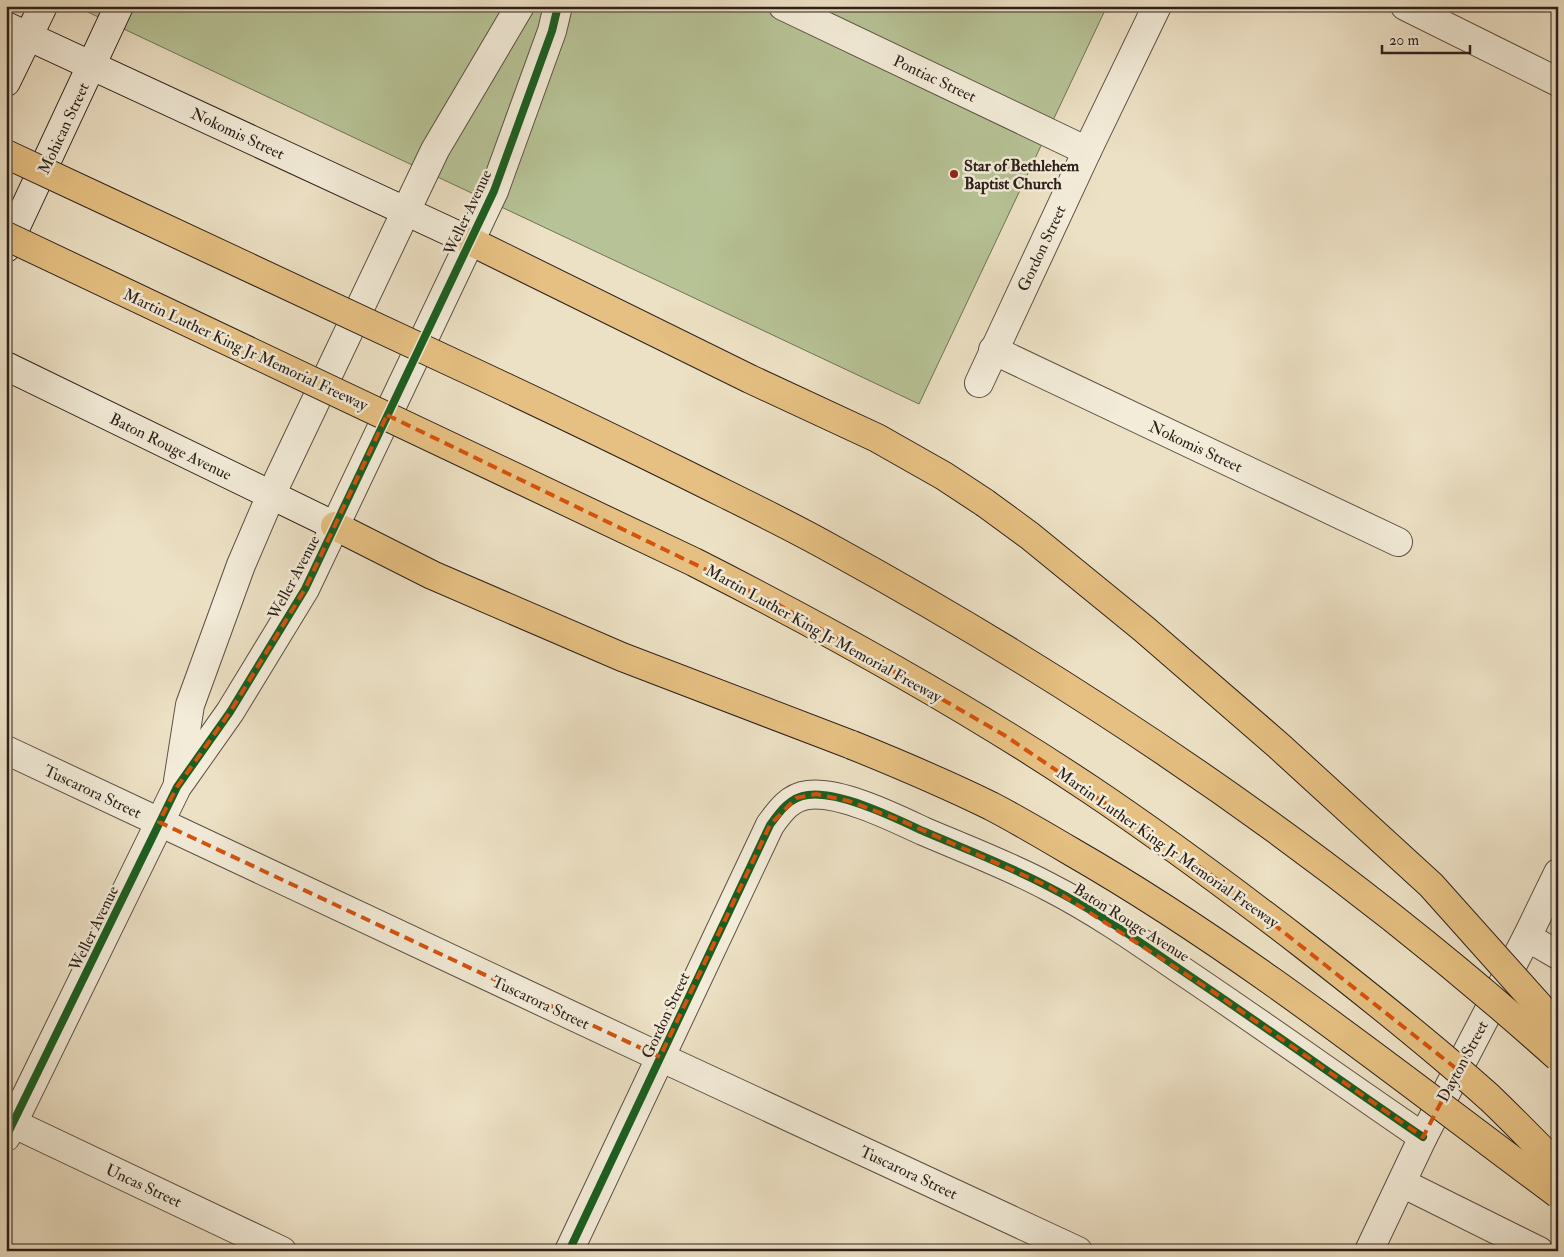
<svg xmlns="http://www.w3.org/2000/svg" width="1564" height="1257" font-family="'IM FELL Double Pica',serif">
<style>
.green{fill:#b7c396;stroke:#727258}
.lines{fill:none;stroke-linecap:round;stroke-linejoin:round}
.street-casing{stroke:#5d5045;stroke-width:30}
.secondary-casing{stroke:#2d201a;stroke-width:30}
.highway-casing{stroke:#2d201a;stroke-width:30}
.street{stroke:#f3ecd9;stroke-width:28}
.secondary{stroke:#f3ecd9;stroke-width:28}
.highway{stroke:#e6c082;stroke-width:28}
.highway-bridge-casing{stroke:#2d201a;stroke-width:30;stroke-linecap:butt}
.highway-bridge{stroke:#e6c082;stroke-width:28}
.cycleway-casing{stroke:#f3ecd9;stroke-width:11}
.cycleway{stroke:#1b5e20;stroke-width:8}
.marked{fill:none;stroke:#d5530d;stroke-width:4;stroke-dasharray:10 6;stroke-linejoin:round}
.poi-dot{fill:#8f2418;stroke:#f3ecd9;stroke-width:2}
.labels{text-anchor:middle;stroke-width:5;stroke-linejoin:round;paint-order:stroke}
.street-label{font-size:16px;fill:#2d201a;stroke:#f3ecd9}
.poi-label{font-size:16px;font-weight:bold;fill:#2d201a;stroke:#f3ecd9;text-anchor:start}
</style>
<rect width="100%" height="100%" fill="#ede1c5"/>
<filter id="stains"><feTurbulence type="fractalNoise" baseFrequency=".004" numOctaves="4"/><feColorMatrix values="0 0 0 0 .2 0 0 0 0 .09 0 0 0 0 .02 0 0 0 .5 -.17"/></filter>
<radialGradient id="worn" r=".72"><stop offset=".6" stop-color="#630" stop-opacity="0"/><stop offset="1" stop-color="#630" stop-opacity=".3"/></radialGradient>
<path class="green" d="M75,6H1107L919,404Z"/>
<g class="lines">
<defs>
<g id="street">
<path d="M783,6L1087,151"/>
<path d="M1405,6L1558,82"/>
<path d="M993,350L1398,542"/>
<path d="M979,383L1087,151L1157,6"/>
<path d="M6,750L660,1057L1078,1251"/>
<path d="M178,781L190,705L241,565L271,495L435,150L520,6"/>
<path d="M1527,937L1558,955"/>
<path d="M6,1120L282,1251"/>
<path d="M6,1137L177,787L230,712L305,589L494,191L552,31L558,6"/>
<path d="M1402,1183L1539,1251"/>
<path d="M569,1251L770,825C780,811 790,797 808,795C840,791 893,817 923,831C965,849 1008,865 1049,887C1094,910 1136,939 1178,968C1260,1023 1341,1081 1423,1137"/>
<path d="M1369,1251L1423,1137L1527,937L1558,873"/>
</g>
<g id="secondary">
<path d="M6,26L470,241"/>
<path d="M6,82L43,6"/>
<path d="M6,248L119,6"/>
<path d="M6,366L335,526"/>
</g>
<g id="highway">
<path d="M470,241L750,379L877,438L944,476L985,503"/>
<path d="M335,526L432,575L622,657L852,745"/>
</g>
</defs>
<use href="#street" class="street-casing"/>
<use href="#secondary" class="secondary-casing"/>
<use href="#highway" class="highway-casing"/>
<use href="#street" class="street"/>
<use href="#secondary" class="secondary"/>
<use href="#highway" class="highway"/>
<defs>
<g id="highway-bridge">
<path d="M6,154C154,223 302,293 449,361C529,398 608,436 687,475C735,499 784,522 832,549C1091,691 1337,859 1558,1057"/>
<path d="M6,236L694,562C830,631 964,705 1091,790C1164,839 1235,892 1305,946C1368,995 1431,1045 1490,1098C1513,1120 1535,1143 1558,1166"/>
<path d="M985,503L1030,536L1144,629L1279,746L1431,885L1558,1027"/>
<path d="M852,745C899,764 946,784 991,806C1018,820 1045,836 1072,852C1244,951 1399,1076 1558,1194"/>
</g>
</defs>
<use href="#highway-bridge" class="highway-bridge-casing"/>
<use href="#highway-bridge" class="highway-bridge"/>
<defs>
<g id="cycleway">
<path d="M6,1137L177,787L230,712L305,589L494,191L552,31L558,6"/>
<path d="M569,1251L770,825C780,811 790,797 808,795C840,791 893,817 923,831C965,849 1008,865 1049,887C1094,910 1136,939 1178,968C1260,1023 1341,1081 1423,1137"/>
</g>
</defs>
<use href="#cycleway" class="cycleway-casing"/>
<use href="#cycleway" class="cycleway"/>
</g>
<path class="marked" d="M387,415L779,605L1004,735L1210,874L1458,1070L1423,1137L1212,991L1048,886L902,821L849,801L816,794L796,798L770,825L660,1057L159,822L177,787L230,712L305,589Z"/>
<circle class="poi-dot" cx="954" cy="174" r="5"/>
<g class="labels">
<g class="street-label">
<text transform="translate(935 78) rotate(25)" y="6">Pontiac Street</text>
<text transform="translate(63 128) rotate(-65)" y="6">Mohican Street</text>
<text transform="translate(238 133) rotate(25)" y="6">Nokomis Street</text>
<text transform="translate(467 212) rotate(-65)" y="6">Weller Avenue</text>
<text transform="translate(1041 248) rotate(-65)" y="6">Gordon Street</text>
<text transform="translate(246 349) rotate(25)" y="6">Martin Luther King Jr Memorial Freeway</text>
<text transform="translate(171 446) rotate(26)" y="6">Baton Rouge Avenue</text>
<text transform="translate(1196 446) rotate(25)" y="6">Nokomis Street</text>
<text transform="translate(293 577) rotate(-62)" y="6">Weller Avenue</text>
<text transform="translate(824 633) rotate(29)" y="6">Martin Luther King Jr Memorial Freeway</text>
<text transform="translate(93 791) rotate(25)" y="6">Tuscarora Street</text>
<text transform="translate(1168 847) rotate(35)" y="6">Martin Luther King Jr Memorial Freeway</text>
<text transform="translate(1132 922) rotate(32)" y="6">Baton Rouge Avenue</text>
<text transform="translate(93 928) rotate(-64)" y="6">Weller Avenue</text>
<text transform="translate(541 1002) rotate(25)" y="6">Tuscarora Street</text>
<text transform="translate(665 1015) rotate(-65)" y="6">Gordon Street</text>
<text transform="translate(1462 1061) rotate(-62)" y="6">Dayton Street</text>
<text transform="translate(909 1172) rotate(25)" y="6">Tuscarora Street</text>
<text transform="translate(144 1185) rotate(25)" y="6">Uncas Street</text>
</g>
<g class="poi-label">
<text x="964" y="171">Star of Bethlehem<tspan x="964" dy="18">Baptist Church</tspan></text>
</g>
</g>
<rect width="1564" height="1257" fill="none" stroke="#ede1c5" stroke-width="25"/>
<rect x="8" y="8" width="1549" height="1242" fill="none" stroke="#2d201a" stroke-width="2.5"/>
<rect x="12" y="12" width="1539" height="1232" fill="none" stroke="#2d201a"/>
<path d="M1382 45v8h88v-8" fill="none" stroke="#2d201a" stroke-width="2.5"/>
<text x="1389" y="45" font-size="15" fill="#2d201a" stroke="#f3ecd9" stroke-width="4" paint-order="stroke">20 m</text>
<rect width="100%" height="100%" filter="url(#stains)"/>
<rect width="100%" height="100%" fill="url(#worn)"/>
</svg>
